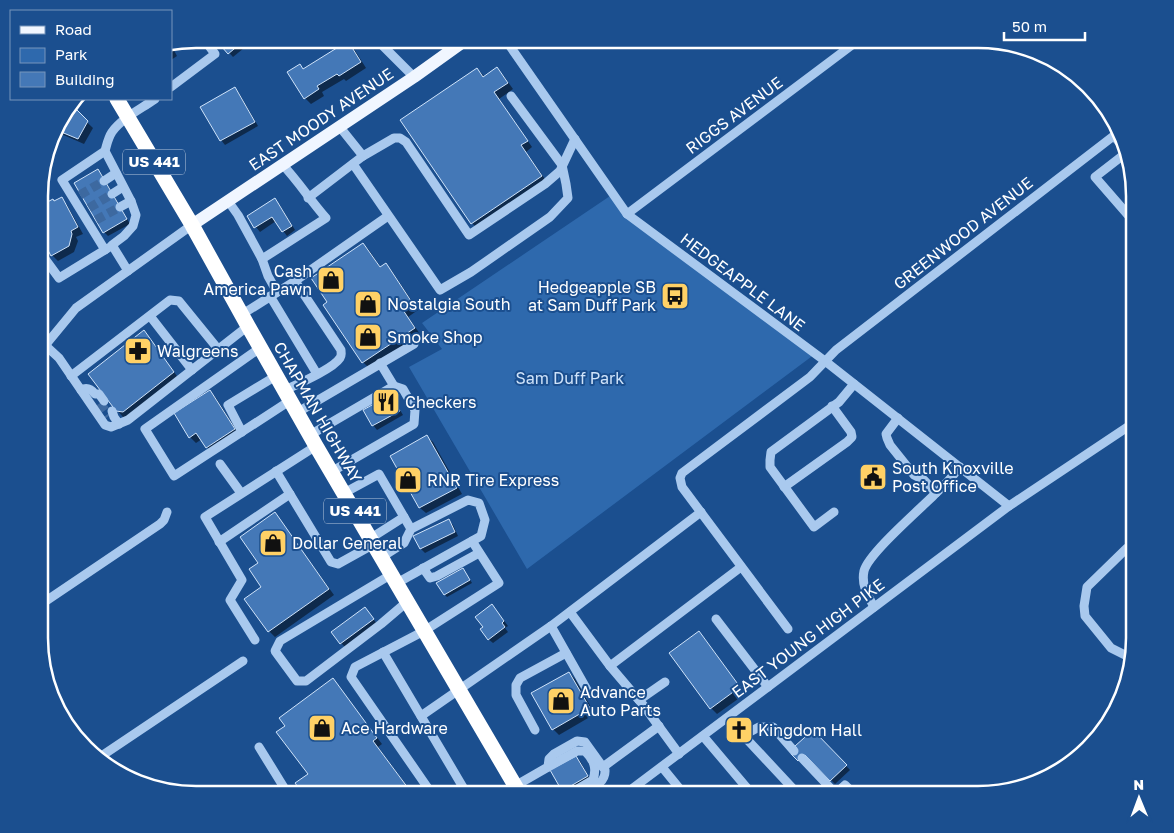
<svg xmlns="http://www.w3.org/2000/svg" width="1174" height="833" font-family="'Golos Text',sans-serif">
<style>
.green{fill:#2e69ad}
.shadow{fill:#0007}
.building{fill:#4478b7;stroke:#cfe3fa}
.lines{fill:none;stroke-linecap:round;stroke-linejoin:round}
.minor-tunnel{stroke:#3d69a0;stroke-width:9;stroke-dasharray:9 4.5;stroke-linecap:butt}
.minor{stroke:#a9c9ee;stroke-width:9}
.major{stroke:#f0f6ff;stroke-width:12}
.highway{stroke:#fff;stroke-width:15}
.labels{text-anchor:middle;stroke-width:4;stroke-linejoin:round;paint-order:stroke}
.shield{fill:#1b4f8f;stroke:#bbcadd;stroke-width:1}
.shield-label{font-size:15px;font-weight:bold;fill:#fff}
.street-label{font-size:16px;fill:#fff;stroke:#1b4f8f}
.poi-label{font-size:16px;fill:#fff;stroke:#1b4f8f;text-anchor:start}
.park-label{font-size:16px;fill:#cfe3fa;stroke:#1b4f8f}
.rim{fill:none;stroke:#fff;stroke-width:2.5}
</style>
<rect width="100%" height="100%" fill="#1b4f8f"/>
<path class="green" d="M613,194L627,214L815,354L527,569L409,367L442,349L422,323Z"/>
<g class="shadow">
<path d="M217,39H255L233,57Z"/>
<path d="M348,43L354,49L366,68L346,81L344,79L322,92L324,96L311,104L305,98L300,66L304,70Z"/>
<path d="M171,45L177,56L171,60Z"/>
<path d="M477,69L485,77L497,69L503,75L513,89L499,99L532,147L526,152L547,182L478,229L472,223Z"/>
<path d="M235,88L239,93L258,126L225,145L221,140Z"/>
<path d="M70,106L93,128L84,144L59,133L56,137L52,135L55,126Z"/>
<path d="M97,171L102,175L130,224L108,236L104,232Z"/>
<path d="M62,199L67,205L83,234L76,237L78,241L74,252L58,261L52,255L55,203Z"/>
<path d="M279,204L295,230L287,236L276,221L260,232L248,217Z"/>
<path d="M363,244L369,250L381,268L385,264L391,270L418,310L408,317L420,334L369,368L363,362L325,305L329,303Z"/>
<path d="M144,331L149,337L179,379L129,417H123L117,410Z"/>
<path d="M210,392L216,398L240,436L212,453L207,447L202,439L196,443L190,437Z"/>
<path d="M390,396L394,400L403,415L377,430L373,425Z"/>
<path d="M427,437L433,442L462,494L426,513L420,508L392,456Z"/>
<path d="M280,520L334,595L275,637L269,631L246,599L263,587L260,563Z"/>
<path d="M448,520L453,525L458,536L425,553L421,549Z"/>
<path d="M465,572L472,583L447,597L445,595Z"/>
<path d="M496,610L508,626L505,628L508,632L493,643L488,639Z"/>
<path d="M369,613L377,624L345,647L341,643Z"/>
<path d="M705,639L745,694L717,714L711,708L671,653Z"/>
<path d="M569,673L575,679L595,714L559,735L553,729Z"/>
<path d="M338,686L382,744L378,747L413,794H305L309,774Z"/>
<path d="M813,731L850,770L835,784L810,758Z"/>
<path d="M576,757L580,761L591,781L567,794L563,790Z"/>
</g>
<g class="building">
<path d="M215,39H246L228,54Z"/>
<path d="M348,41L361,62L339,76L337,74L317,86L319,89L304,99L287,72L300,64L303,69Z"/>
<path d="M497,67L508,83L494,92L528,141L521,145L542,176L471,224L400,120L477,68L483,77Z"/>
<path d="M235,87L255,122L220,141L200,107Z"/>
<path d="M71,104L88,121L78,139L54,129L55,126Z"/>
<path d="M98,169L127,219L103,233L74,183Z"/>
<path d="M62,197L78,227L71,231L72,234L69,246L51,256L40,235V206L53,199L54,201Z"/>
<path d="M275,198L292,226L282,232L272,217L254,228L247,216Z"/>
<path d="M363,243L380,267L386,263L413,304L403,310L415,328L362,363L323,305L327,302L311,278Z"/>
<path d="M144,330L174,372L123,412L116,411L88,374Z"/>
<path d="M210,390L235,429L206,448L196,433L189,438L174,413Z"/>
<path d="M390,395L400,411L372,426L363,410Z"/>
<path d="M427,435L457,488L419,508L390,456Z"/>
<path d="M275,512L329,589L268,632L244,599L261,587L249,569L258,563L240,537Z"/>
<path d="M449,519L455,532L420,549L413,536Z"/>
<path d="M463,568L470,580L444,595L436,583Z"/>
<path d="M492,604L504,621L502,623L505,627L488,640L480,629L483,627L475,617Z"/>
<path d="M365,607L374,619L340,644L331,632Z"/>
<path d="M699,631L740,687L710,709L669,653Z"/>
<path d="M569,672L590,708L552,730L531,693Z"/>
<path d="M333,678L377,738L373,741L411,792L408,794H303L295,783L308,774L276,732L285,726L279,718Z"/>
<path d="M813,730L847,765L830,781L805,755L798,761L791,754L797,748L795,746Z"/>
<path d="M576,756L588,776L562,791L550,770Z"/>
</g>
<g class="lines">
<g class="minor-tunnel">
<path d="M80,195L104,181"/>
<path d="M89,208L112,194"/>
<path d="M96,220L120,207"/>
<path d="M100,403L109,416"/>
</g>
<g class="minor">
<path d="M376,39L414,77"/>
<path d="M505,39L627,214L825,361L1009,506"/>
<path d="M171,87L215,54L204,39"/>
<path d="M1114,136L1125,149"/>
<path d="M1126,153L1095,177L1135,223"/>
<path d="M363,156L394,138H400L406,142L469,235L545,184L560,171L575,139"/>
<path d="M353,164L440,290L471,272L550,217L568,198L566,184L562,165L511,96"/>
<path d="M104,181L116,173"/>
<path d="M112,194L123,187"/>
<path d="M308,198L363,156L339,126"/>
<path d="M228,201L238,215L262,259L268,276L277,292"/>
<path d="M120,207L131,201"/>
<path d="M627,214L860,39"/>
<path d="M105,250L62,180L105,151"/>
<path d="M40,252L59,278L108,248"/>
<path d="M262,259L326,218C311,201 298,181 282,164"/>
<path d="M128,271L112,245L124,236L133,226L136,215L131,201L105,151C107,144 108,138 112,132C122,118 141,109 155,99"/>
<path d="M295,281L388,216"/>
<path d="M270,296L317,374"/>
<path d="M241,315L295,281L341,350C341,354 342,355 340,358C333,369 298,384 285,390"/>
<path d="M150,316L192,370"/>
<path d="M46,346L59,358L105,425L111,427L128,420L248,326"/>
<path d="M260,348L145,429L174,476L291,400"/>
<path d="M40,356L48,342L76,308L192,225"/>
<path d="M380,363L394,386"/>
<path d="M71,376L170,300L179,301L218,349"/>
<path d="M81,390C87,387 91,389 95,394H99L104,401"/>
<path d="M112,411L114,417L119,424"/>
<path d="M298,412L414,344"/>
<path d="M898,418L886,434L887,438L890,445L914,475L924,480L936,493"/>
<path d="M242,432L228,405L276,376"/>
<path d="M310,435L394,386L403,389L415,410L414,424L331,472"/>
<path d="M220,464L241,493"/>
<path d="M276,471L331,562L338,564L374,544"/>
<path d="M784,487L847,442L852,437L851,432L832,406"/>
<path d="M344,493L379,474L411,529"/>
<path d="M834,512L814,527L770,467V460L771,452L839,402L854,384"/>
<path d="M371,538L404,517"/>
<path d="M219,542L290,494"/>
<path d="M382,557L404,543L411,529L468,500L479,503L485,520L481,536L397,583"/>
<path d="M423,568L430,578L437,576L479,553"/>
<path d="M392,574L280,641L275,651L297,681H306L381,624L408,601"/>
<path d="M40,605L160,524L164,520L167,512"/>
<path d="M874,607C868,596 861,585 864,571C868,554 919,510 934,495C943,487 952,477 960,467"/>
<path d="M570,612L610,666L644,706L679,754"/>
<path d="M716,619L768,687"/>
<path d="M551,626L590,695"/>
<path d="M788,629L682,487L680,478L682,473L810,377L836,350L1120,131"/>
<path d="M255,640L230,600L242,580L205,517L316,446"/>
<path d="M383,652L467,794"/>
<path d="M1133,659L1111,648L1085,616L1084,606L1087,587L1127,548L1135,543"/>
<path d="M610,666L741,567"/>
<path d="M639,700L665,682"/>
<path d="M421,716L551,626L701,512"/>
<path d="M727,718L798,794"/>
<path d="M535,730L516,695V685L520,678L566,653"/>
<path d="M744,735L759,727H773L794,751"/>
<path d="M703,736L752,794"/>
<path d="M259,747L288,794"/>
<path d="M802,758L836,794"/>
<path d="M97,759L243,661"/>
<path d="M548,767L577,751H585C594,760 597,768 593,780L569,794"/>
<path d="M603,767L659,726"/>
<path d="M662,767L684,794"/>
<path d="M432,794L351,677L355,667L424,631L499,583L472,541"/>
<path d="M505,794L515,786L548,767L549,759L554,754L577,741L585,742L605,770C606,784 591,788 580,794"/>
<path d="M625,794L1009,506L1135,422"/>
<path d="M835,794L845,785L854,794"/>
</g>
<path class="major" d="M192,225L414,77L467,39"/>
<path class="highway" d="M117,99L192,225L248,326L316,446L520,794"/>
</g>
<defs>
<symbol id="shop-square" viewBox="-11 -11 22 22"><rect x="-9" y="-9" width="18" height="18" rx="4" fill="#ffd166" stroke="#1b4f8f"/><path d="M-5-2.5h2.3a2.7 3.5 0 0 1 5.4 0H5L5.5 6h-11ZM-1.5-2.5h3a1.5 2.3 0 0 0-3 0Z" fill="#111"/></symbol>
<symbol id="bus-square" viewBox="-11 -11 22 22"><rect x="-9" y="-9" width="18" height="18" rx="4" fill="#ffd166" stroke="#1b4f8f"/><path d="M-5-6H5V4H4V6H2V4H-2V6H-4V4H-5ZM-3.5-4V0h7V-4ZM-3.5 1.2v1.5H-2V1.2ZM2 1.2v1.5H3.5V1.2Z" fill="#111"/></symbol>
<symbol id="pharmacy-square" viewBox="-11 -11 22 22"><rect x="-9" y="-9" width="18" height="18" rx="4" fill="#ffd166" stroke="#1b4f8f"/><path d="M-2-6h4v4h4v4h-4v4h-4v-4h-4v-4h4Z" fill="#111"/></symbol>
<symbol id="restaurant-square" viewBox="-11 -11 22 22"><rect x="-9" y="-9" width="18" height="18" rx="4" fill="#ffd166" stroke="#1b4f8f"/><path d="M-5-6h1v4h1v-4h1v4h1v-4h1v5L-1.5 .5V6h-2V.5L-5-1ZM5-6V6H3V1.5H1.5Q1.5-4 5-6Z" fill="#111"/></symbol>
<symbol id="civic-square" viewBox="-11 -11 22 22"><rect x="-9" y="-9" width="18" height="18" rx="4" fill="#ffd166" stroke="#1b4f8f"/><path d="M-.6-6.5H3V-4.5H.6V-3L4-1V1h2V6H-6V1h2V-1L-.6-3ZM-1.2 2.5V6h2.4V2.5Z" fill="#111"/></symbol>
<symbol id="church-square" viewBox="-11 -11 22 22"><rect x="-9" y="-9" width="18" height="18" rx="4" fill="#ffd166" stroke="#1b4f8f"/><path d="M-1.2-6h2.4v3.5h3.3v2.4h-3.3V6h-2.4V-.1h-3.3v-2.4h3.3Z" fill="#111"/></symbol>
</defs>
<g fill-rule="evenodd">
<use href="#shop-square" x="315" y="264" width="32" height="32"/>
<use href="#bus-square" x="659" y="280" width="32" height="32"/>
<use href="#shop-square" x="352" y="288" width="32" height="32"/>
<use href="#shop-square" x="352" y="321" width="32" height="32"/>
<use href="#pharmacy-square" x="122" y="335" width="32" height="32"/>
<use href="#restaurant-square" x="370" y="386" width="32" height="32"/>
<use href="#civic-square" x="857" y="461" width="32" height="32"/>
<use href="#shop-square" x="392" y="464" width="32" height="32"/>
<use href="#shop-square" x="257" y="527" width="32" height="32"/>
<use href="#shop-square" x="545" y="685" width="32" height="32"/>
<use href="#shop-square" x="306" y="712" width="32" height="32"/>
<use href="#church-square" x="723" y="714" width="32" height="32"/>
</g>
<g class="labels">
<g class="shield">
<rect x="123" y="149.5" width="62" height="25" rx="4"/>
<rect x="324" y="498.5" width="62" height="25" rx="4"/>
</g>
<g class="shield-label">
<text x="154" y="167">US 441</text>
<text x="355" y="516">US 441</text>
</g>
<g class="street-label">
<text transform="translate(734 115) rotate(-37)" y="6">RIGGS AVENUE</text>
<text transform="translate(321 119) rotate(-34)" y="6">EAST MOODY AVENUE</text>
<text transform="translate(963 233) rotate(-38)" y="6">GREENWOOD AVENUE</text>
<text transform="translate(743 282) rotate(37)" y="6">HEDGEAPPLE LANE</text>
<text transform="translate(318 412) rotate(60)" y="6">CHAPMAN HIGHWAY</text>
<text transform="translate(808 638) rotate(-37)" y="6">EAST YOUNG HIGH PIKE</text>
</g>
<g class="poi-label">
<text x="312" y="277" text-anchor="end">Cash<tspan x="312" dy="18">America Pawn</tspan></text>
<text x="656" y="293" text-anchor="end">Hedgeapple SB<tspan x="656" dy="18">at Sam Duff Park</tspan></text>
<text x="387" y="310">Nostalgia South</text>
<text x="387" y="343">Smoke Shop</text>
<text x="157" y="357">Walgreens</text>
<text x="405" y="408">Checkers</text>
<text x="892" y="474">South Knoxville<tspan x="892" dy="18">Post Office</tspan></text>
<text x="427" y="486">RNR Tire Express</text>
<text x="292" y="549">Dollar General</text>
<text x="580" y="698">Advance<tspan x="580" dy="18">Auto Parts</tspan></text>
<text x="341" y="734">Ace Hardware</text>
<text x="758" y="736">Kingdom Hall</text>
</g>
<g class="park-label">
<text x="570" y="384">Sam Duff Park</text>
</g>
</g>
<path d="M0 0H1174V833H0ZM196 48H978A148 148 0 0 1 1126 196V638A148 148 0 0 1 978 786H196A148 148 0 0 1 48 638V196A148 148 0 0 1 196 48Z" fill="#1b4f8f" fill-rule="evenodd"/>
<path class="rim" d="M196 48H978A148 148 0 0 1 1126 196V638A148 148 0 0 1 978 786H196A148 148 0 0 1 48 638V196A148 148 0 0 1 196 48Z"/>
<rect x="10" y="10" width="162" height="90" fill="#1b4f8f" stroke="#7695bc"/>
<rect x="20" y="26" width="25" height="8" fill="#f0f6ff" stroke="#7695bc"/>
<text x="55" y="35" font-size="15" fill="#ffffff">Road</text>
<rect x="20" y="48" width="25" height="15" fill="#2e69ad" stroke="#7695bc"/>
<text x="55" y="60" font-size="15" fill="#ffffff">Park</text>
<rect x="20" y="72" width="25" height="15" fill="#4478b7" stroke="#7695bc"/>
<text x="55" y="85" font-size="15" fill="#ffffff">Building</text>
<g transform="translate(1139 798) rotate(359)" stroke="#1b4f8f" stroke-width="4" paint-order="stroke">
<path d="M0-4L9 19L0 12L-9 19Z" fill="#ffffff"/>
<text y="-8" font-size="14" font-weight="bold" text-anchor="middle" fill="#ffffff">N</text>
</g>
<path d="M1004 32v8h81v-8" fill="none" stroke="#ffffff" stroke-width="2.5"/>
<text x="1012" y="32" font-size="15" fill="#ffffff" stroke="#1b4f8f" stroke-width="4" paint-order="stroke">50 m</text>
</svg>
